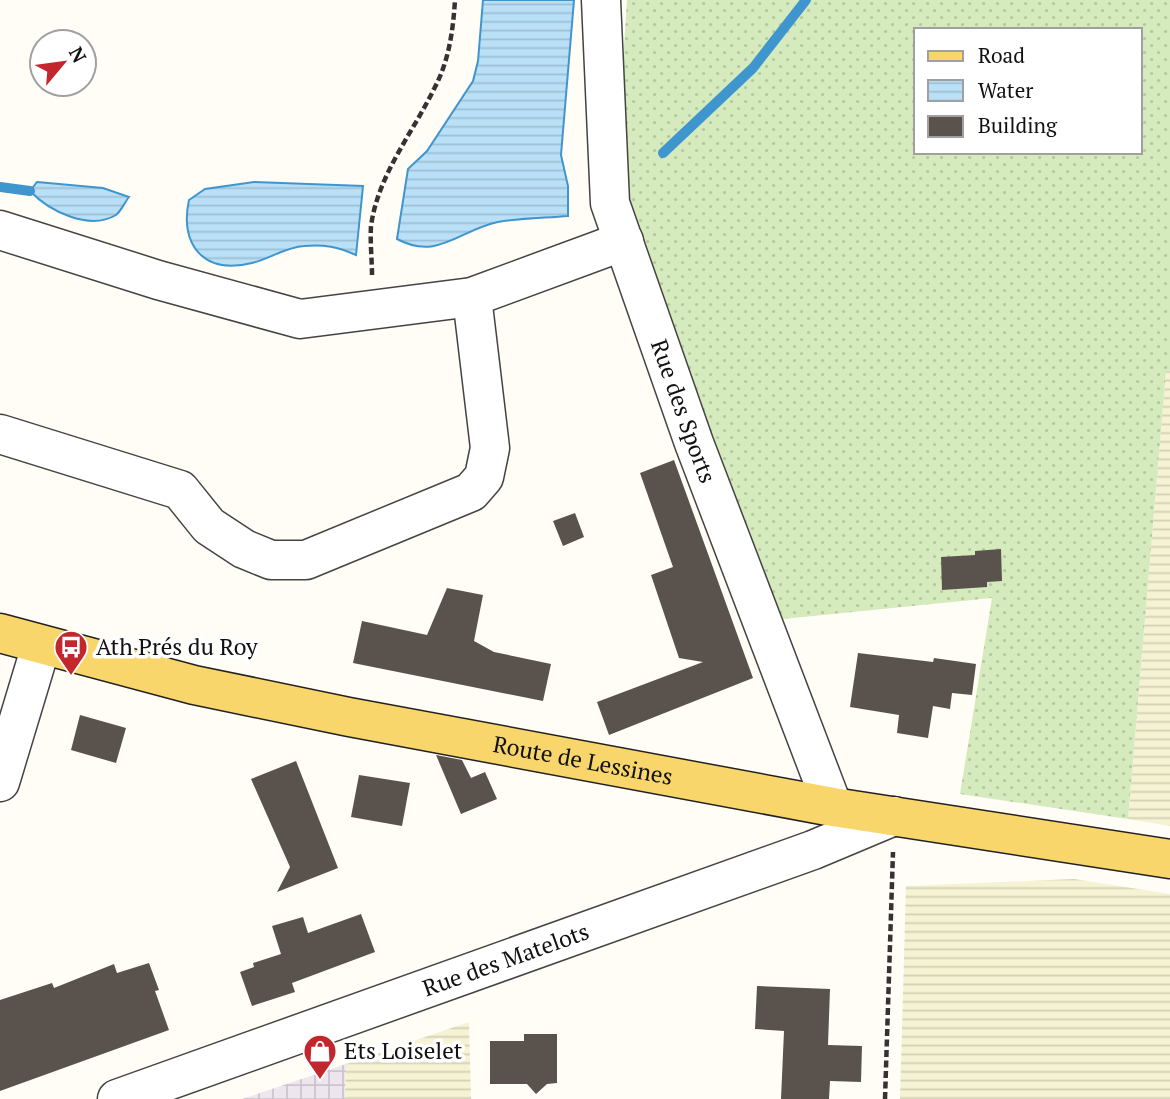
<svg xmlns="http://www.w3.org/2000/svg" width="1170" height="1099" font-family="'PT Serif',serif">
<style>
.industrial{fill:url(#industrial-grid)}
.farmland{fill:url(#farmland-rules)}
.grass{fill:url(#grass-dots);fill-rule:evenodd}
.water{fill:url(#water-rules);stroke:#3f96cf;stroke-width:2}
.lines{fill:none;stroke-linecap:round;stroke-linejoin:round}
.stream{stroke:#3f96cf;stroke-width:10}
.building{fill:#5a524d}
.minor-casing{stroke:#444;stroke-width:41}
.major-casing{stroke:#222;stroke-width:41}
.path{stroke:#333;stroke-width:4.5;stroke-dasharray:7 3.5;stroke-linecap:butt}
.minor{stroke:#fff;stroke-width:38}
.major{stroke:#f9d66b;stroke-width:38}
.labels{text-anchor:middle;stroke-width:7;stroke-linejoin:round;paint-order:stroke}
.street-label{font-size:23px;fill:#111;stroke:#fff}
.poi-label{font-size:23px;fill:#111;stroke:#fff;text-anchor:start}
</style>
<defs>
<pattern id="industrial-grid" width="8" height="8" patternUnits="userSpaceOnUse" patternTransform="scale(1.75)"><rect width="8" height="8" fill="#eee6ef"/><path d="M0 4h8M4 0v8" fill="none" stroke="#cbc4cc"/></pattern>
<pattern id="farmland-rules" width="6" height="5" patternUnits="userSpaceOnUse" patternTransform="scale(1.75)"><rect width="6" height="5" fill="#f6f3d4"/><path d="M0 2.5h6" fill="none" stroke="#d2cfb5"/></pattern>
<pattern id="grass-dots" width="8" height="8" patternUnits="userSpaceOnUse" patternTransform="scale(1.75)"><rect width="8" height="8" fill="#d5ebbd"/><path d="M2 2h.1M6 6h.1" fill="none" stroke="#b6c8a1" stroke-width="1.8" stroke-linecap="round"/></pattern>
<pattern id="water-rules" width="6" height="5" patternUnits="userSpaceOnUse" patternTransform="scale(1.75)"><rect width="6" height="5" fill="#b9e0f7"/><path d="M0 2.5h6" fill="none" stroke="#9ebfd3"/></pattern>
</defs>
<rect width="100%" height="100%" fill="#fffdf5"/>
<path class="industrial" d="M346,1064L345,1099H242Z"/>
<g class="farmland">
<path d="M1166,370H1170V826L1128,819Z"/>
<path d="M1074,879L1170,894V1099H900L906,886Z"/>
<path d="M469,1022L471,1099H345L346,1064Z"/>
</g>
<path class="grass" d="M627,0H1170V370L1166,371L1128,819L960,794L992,598L783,619L692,396L626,205L617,156ZM916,30H1140V152H916Z"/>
<g class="water">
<path d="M483,0H574L561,155L568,186V216C546,218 521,218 498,222C459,230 438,261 397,239L408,169L427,151L473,81L478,61Z"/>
<path d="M37,182L103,188L129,197C125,202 121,211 116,215C89,231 49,211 30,191Z"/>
<path d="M254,182L363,186L356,255C338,247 324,244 304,246C286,247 269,259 252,263C204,275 179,245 189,200L205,189Z"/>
</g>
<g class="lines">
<g class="stream">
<path d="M663,153L753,68L806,0"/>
<path d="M0,187L30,191"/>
</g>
</g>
<g class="building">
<path d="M674,460L753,678L609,735L597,702L703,662L679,658L651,575L673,567L640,473Z"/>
<path d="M575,513L584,537L563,546L553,521Z"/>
<path d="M1001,549L1002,581L987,582V587L942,590L941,557L975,555V551Z"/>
<path d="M447,588L483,595L474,641L494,652L551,664L543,701L353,663L362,621L427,635Z"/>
<path d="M858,653L933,662L934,658L976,664L972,695L952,693L950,709L933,706L928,738L897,733L899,715L850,707Z"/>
<path d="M80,715L126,728L116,763L71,750Z"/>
<path d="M436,755L462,760L471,778L485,772L497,799L461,814Z"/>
<path d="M296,761L338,868L277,892L290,867L251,779Z"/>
<path d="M359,775L410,783L402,826L351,817Z"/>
<path d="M361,914L375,952L292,983L295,992L252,1006L240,972L254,967L253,963L281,954L272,926L303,917L308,933Z"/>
<path d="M149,963L159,990L155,991L169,1030L0,1091V1000L52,983L54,988L114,964L117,973Z"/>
<path d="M757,986L830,989L828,1045L862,1046L861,1082L830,1081L829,1099H781L784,1031L755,1029Z"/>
<path d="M524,1034H557V1083L547,1084L536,1094L527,1084H490V1041H524Z"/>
</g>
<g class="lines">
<defs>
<g id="minor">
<path id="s1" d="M601,0L610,203L694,443L833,807"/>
<path d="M0,230L158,280L300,319L472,297L624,241"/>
<path d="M0,434L180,490L209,526L244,549L271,560H306L471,492L484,477L490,448L472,297"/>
<path d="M0,782L41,646"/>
<path id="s2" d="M117,1099L813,850L894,816"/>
</g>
<g id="major">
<path id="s3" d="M0,633L194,685L349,717L833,807L1170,859"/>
</g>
</defs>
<use href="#minor" class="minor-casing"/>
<use href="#major" class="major-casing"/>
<g class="path">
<path d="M372,275C372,260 370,242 371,226C378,175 412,134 434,89C449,61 453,31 455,0"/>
<path d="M885,1099L893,852"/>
</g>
<use href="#minor" class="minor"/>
<use href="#major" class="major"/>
</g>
<defs>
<symbol id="bus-pin" viewBox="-11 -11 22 30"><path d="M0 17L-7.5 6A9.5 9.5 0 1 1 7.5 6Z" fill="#c4262e" stroke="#fff"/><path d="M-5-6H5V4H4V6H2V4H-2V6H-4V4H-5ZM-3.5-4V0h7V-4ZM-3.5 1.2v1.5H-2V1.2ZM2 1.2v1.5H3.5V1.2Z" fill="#fff"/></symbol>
<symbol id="shop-pin" viewBox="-11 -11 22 30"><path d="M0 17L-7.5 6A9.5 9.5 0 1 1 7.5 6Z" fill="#c4262e" stroke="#fff"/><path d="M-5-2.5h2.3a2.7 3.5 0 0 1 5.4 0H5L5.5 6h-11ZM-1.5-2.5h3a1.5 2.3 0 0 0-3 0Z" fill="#fff"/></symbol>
</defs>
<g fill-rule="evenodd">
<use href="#bus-pin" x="52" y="628" width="38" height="52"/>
<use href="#shop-pin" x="301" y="1032" width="38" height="52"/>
</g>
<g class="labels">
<g class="street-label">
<text dy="8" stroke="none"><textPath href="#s1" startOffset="424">Rue des Sports</textPath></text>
<text dy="8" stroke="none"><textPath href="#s3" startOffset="597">Route de Lessines</textPath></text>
<text dy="8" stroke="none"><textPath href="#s2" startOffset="413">Rue des Matelots</textPath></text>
</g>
<g class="poi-label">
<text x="96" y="655">Ath Prés du Roy</text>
<text x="344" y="1059">Ets Loiselet</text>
</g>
</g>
<rect x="914" y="28" width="228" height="126" fill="#ffffff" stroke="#a0a0a0" stroke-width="2"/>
<rect x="928" y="51" width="35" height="10" fill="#f9d66b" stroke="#a0a0a0" stroke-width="2"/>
<text x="978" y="63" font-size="21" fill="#111111">Road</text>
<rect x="928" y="80" width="35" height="21" fill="url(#water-rules)" stroke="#a0a0a0" stroke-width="2"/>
<text x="978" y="98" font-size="21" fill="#111111">Water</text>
<rect x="928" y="116" width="35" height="21" fill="#5a524d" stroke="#a0a0a0" stroke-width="2"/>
<text x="978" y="133" font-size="21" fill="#111111">Building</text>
<g transform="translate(63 63) rotate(61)"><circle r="33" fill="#ffffff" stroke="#a0a0a0" stroke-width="2"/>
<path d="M0-5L12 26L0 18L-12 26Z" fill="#c4262e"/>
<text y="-10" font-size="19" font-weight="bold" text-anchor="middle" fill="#111111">N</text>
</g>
</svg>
